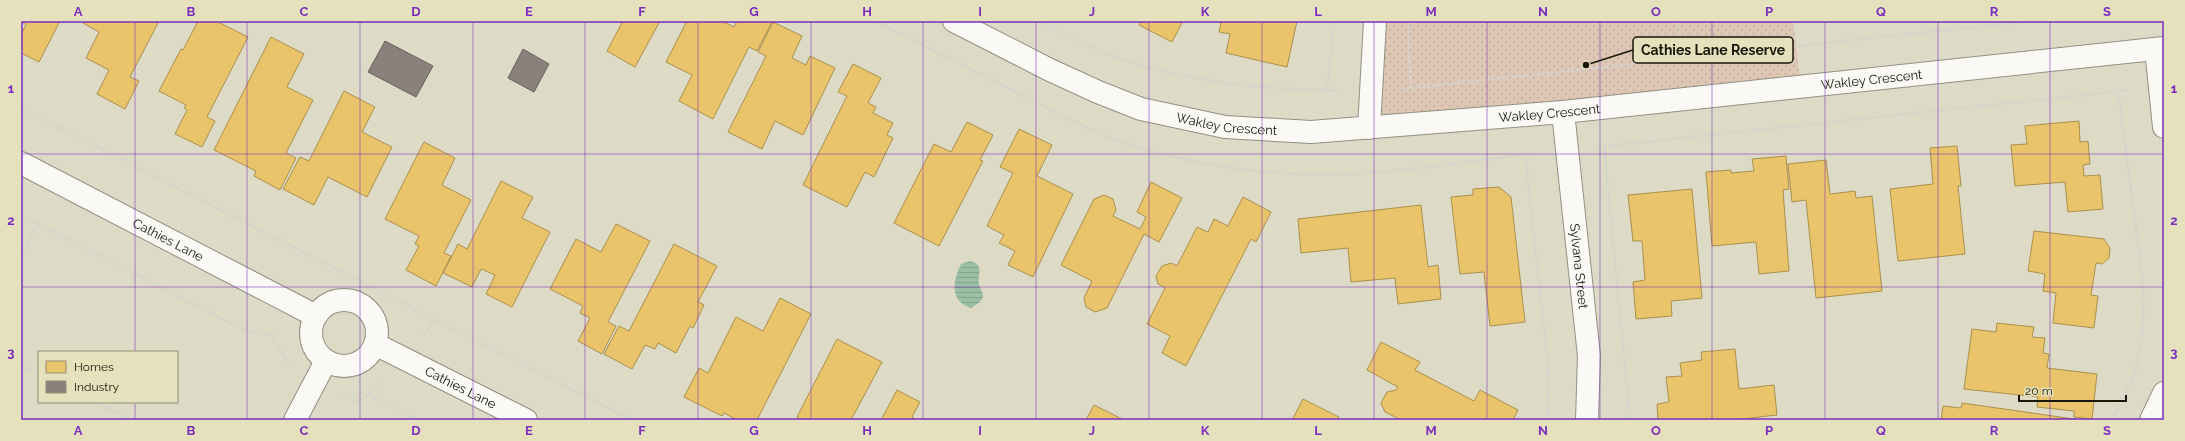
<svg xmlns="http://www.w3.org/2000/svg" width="2185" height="441" font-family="Raleway,sans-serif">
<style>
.park{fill:url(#park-dots)}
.water{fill:url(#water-rules)}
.homes{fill:#e9c46a;stroke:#aa904d}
.industry{fill:#8a817c;stroke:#68615a}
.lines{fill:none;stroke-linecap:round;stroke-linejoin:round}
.minor-casing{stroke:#929081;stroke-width:24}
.path{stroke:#d4d3cd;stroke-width:2.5;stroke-dasharray:3 2;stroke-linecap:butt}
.minor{stroke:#faf9f6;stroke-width:22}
.grid{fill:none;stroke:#7b2cbf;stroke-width:1;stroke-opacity:0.55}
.labels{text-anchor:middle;stroke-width:4;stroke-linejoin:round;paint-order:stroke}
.street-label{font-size:13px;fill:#181609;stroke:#e6e1bd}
.leader{fill:none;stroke:#181609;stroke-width:1.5}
.callout-dot{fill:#181609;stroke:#e6e1bd;stroke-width:1.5}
.callout{fill:#e6e1bd;stroke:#181609;stroke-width:1.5}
.callout-label{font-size:14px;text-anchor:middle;font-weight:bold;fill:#181609}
.neatline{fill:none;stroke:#7b2cbf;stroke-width:1.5}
.grid-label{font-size:13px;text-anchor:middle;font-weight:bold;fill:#7b2cbf}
</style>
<defs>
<pattern id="park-dots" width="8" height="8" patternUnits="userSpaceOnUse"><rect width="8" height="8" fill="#dfc7b6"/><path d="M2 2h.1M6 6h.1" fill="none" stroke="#bfaa9b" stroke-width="1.8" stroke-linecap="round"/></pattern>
<pattern id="water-rules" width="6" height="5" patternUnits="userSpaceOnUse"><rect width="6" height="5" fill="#9abfa4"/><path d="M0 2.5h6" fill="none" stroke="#84a38c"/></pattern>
</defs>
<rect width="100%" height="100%" fill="#dddac6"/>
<path class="park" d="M1375,21H1793L1801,86L1369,128Z"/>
<path class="water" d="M970,261C985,265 977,274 979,284C980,289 983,292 983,297L980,302L971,308C949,301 953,280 961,264Z"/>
<g class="homes">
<path d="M21,21H60L39,62L21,53V34L26,25Z"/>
<path d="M84,21H159L130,77L139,81L125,109L97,94L109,70L86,58L99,32L83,23Z"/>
<path d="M198,21H216L248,37L207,117L215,121L202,147L175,134L187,110L184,108L186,105L159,91L181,49L183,50Z"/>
<path d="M623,21H660L635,67L607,51Z"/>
<path d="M687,21H722L734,27L737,21L772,22L757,51L749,47L713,119L679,101L692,75L666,62Z"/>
<path d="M1141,21H1183L1172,42L1139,25Z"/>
<path d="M1221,21H1297L1287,67L1226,53L1230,34L1219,32Z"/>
<path d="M773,22L802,36L792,58L806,65L810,56L835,68L803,135L775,121L762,149L728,132L766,56L758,52Z"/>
<path d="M271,37L304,54L287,87L313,100L286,153L296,158L280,190L254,176L256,171L214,150Z"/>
<path d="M853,64L881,78L868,103L876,107L873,113L893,123L887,135L893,138L874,177L865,172L847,207L803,185L847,96L838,92Z"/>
<path d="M344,91L375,107L362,132L392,147L367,197L328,177L314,205L283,189L300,157L309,161Z"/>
<path d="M2079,121L2080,142L2088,141L2090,164L2083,165L2084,176L2100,175L2103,209L2068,212L2065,182L2015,186L2011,145L2027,144L2025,126Z"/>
<path d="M967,122L993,135L980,160L983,161L939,246L894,223L934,144L951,152Z"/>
<path d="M1019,129L1052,145L1037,176L1073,194L1033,277L1008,265L1015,251L999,243L1004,235L987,226L1013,173L1000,167Z"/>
<path d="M424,142L455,158L442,185L471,200L444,253L451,256L436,286L406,270L419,246L415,244L419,236L385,219Z"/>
<path d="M1957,146L1961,186H1958L1965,254L1898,261L1890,189L1933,184L1930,148Z"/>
<path d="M1786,156L1789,189L1783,190L1789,271L1759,274L1756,242L1712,246L1706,172L1731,170V173L1754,171L1752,159Z"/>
<path d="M1826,160L1830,194L1855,191L1856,198L1872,196L1882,291L1816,298L1806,200L1792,202L1788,164Z"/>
<path d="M501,181L533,197L522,218L550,232L512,307L486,294L495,275L481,269L472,287L443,273L458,244L467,249Z"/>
<path d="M1151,182L1182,198L1159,242L1144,234L1107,308L1095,312L1086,307L1084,298L1092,281L1061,265L1094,199L1104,195L1113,199L1116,210L1113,216L1140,229L1146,217L1137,212Z"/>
<path d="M1499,187L1511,197L1525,322L1490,326L1484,272L1460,274L1451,197L1473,195V189Z"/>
<path d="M1692,189L1702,298L1671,301L1672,316L1636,319L1633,282L1645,280L1642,241H1633L1628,195Z"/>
<path d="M1243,197L1271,212L1256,242L1251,239L1186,366L1162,353L1170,336L1147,324L1165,288L1158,284L1156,276L1162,266L1171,263L1177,266L1197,227L1208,232L1214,219L1228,226Z"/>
<path d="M1421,205L1428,267L1438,265L1441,299L1398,304L1395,278L1351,282L1348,248L1301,253L1298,219Z"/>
<path d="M616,224L650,241L608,322L616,326L602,354L578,341L590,318L580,313L583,306L550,289L576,239L601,252Z"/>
<path d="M2034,231L2104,239L2110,248L2109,258L2102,264L2096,263L2091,295L2098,296L2094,328L2053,323L2056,293L2043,291L2045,274L2028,271Z"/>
<path d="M674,244L717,266L698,302L704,305L693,328L690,326L676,353L658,343L655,349L645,345L632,369L604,354L619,326L629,331Z"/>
<path d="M780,298L811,314L757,420H737L724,413L722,416L684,397L699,368L708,373L736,317L763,331Z"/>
<path d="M1997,323L2034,327L2032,337L2045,338L2043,353L2049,354L2047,368L2097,374L2092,419L2074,417V411L2037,407L2038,397L1964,389L1972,329L1996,332Z"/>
<path d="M837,339L882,362L851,420H803L797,417Z"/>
<path d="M1381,342L1420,362L1415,370L1474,401L1480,390L1518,410L1513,420H1401L1385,412L1381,403L1387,392L1396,390L1398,387L1367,370Z"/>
<path d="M1735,349L1739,389L1774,385L1777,415L1733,420H1658L1657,404L1669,402L1666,377L1682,376L1680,363L1702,360L1701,352Z"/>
<path d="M897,390L920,402L912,417L917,420H881Z"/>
<path d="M1303,399L1339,417L1337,420H1292Z"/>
<path d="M1962,403L2081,420H1941L1943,406L1961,408Z"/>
<path d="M1094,405L1124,420H1086Z"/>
</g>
<g class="industry">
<path d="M385,41L433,66L416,97L368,72Z"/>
<path d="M523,49L549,64L534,92L508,78Z"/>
</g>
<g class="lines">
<defs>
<g id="minor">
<path id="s1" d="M954,21L1050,70L1098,92L1141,109L1225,127L1311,132L1563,112L2164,48"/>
<path d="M2156,49L2164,127"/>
<path id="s2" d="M1563,112L1589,356L1587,420"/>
<path d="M1369,128L1375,21"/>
<path id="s3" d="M21,163L316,316"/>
<circle cx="344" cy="333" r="33"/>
<path id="s4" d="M375,344L526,420"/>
<path d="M295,420L326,361"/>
<path d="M2151,420L2164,393"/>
</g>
</defs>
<use href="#minor" class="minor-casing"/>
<g class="path">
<path d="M875,21C923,45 970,69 1018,93C1048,108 1078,125 1109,137C1168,159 1236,172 1299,174C1378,177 1457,163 1534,153"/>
<path d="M1040,21C1060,31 1080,43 1100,51C1177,82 1260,89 1342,91"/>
<path d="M1410,21L1408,34L1411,88"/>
<path d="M1679,21L1683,58"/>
<path d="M1402,89L2030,21"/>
<path d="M1327,90L1334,21"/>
<path d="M21,108L632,420"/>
<path d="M1604,146L1626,378L1628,402L1626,420"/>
<path d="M1598,147L2130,90"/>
<path d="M1525,154L1547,356L1548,420"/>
<path d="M21,215L230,323L250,331L272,335L290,367"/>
<path d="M21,256L37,224"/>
<path d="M423,335L437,320"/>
<path d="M21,366L39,375"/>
<path d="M343,394L358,402L369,394L419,420"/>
<path d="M369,394L380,380"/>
<path d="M95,402L132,420"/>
<path d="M2112,420C2118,407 2126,395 2131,381C2144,350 2144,315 2143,281L2118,91"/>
</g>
<use href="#minor" class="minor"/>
</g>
<path class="grid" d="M135,21V352M247,21V420M360,21V420M473,21V420M585,21V420M698,21V420M811,21V420M923,21V420M1036,21V420M1149,21V420M1262,21V420M1374,21V420M1487,21V420M1600,21V420M1712,21V420M1825,21V420M1938,21V420M2050,21V420M21,154H2164M21,287H2164M135,402V420"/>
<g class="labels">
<g class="street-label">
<text dy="5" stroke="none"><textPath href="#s1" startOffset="942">Wakley Crescent</textPath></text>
<text dy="5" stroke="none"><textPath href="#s1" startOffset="618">Wakley Crescent</textPath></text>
<text dy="5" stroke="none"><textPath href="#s1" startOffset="294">Wakley Crescent</textPath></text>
<text dy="5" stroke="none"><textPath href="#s3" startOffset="166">Cathies Lane</textPath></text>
<text dy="5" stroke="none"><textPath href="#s2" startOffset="155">Sylvana Street</textPath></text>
<text dy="5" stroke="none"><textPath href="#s4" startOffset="96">Cathies Lane</textPath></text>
</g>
</g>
<path class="leader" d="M1586 65L1633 50"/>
<circle class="callout-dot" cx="1586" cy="65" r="4"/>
<rect class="callout" x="1633" y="37" width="160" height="26" rx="4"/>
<g class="callout-label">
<text x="1713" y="55">Cathies Lane Reserve</text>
</g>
<rect width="2185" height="441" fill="none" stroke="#e6e1bd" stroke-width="44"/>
<rect x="38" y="351" width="140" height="52" fill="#e6e1bd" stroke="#949075"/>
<rect x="46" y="361" width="20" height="12" fill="#e9c46a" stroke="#949075"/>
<text x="74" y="371" font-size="12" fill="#181609">Homes</text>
<rect x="46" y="381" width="20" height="12" fill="#8a817c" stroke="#949075"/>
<text x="74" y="391" font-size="12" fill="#181609">Industry</text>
<path d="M2019 395v6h107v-6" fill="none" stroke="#181609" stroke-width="2"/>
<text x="2025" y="395" font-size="12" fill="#181609" stroke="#e6e1bd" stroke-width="3" paint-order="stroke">20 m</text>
<rect x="22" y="22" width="2141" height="397" class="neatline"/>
<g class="grid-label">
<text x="78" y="16">A</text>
<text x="191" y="16">B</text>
<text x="304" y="16">C</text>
<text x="416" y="16">D</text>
<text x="529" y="16">E</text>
<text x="642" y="16">F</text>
<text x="754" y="16">G</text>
<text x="867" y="16">H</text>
<text x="980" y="16">I</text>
<text x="1092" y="16">J</text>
<text x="1205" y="16">K</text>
<text x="1318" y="16">L</text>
<text x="1431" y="16">M</text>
<text x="1543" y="16">N</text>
<text x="1656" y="16">O</text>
<text x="1769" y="16">P</text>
<text x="1881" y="16">Q</text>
<text x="1994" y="16">R</text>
<text x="2107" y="16">S</text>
<text x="11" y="93">1</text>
<text x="2174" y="93">1</text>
<text x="11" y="225">2</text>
<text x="2174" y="225">2</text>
<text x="11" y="357">3</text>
<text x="2174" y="357">3</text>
<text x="78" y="435">A</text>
<text x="191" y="435">B</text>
<text x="304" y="435">C</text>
<text x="416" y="435">D</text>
<text x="529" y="435">E</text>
<text x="642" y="435">F</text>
<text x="754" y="435">G</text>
<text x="867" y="435">H</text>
<text x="980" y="435">I</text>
<text x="1092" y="435">J</text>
<text x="1205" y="435">K</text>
<text x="1318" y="435">L</text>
<text x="1431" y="435">M</text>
<text x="1543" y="435">N</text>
<text x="1656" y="435">O</text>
<text x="1769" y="435">P</text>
<text x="1881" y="435">Q</text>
<text x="1994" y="435">R</text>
<text x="2107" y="435">S</text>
</g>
</svg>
